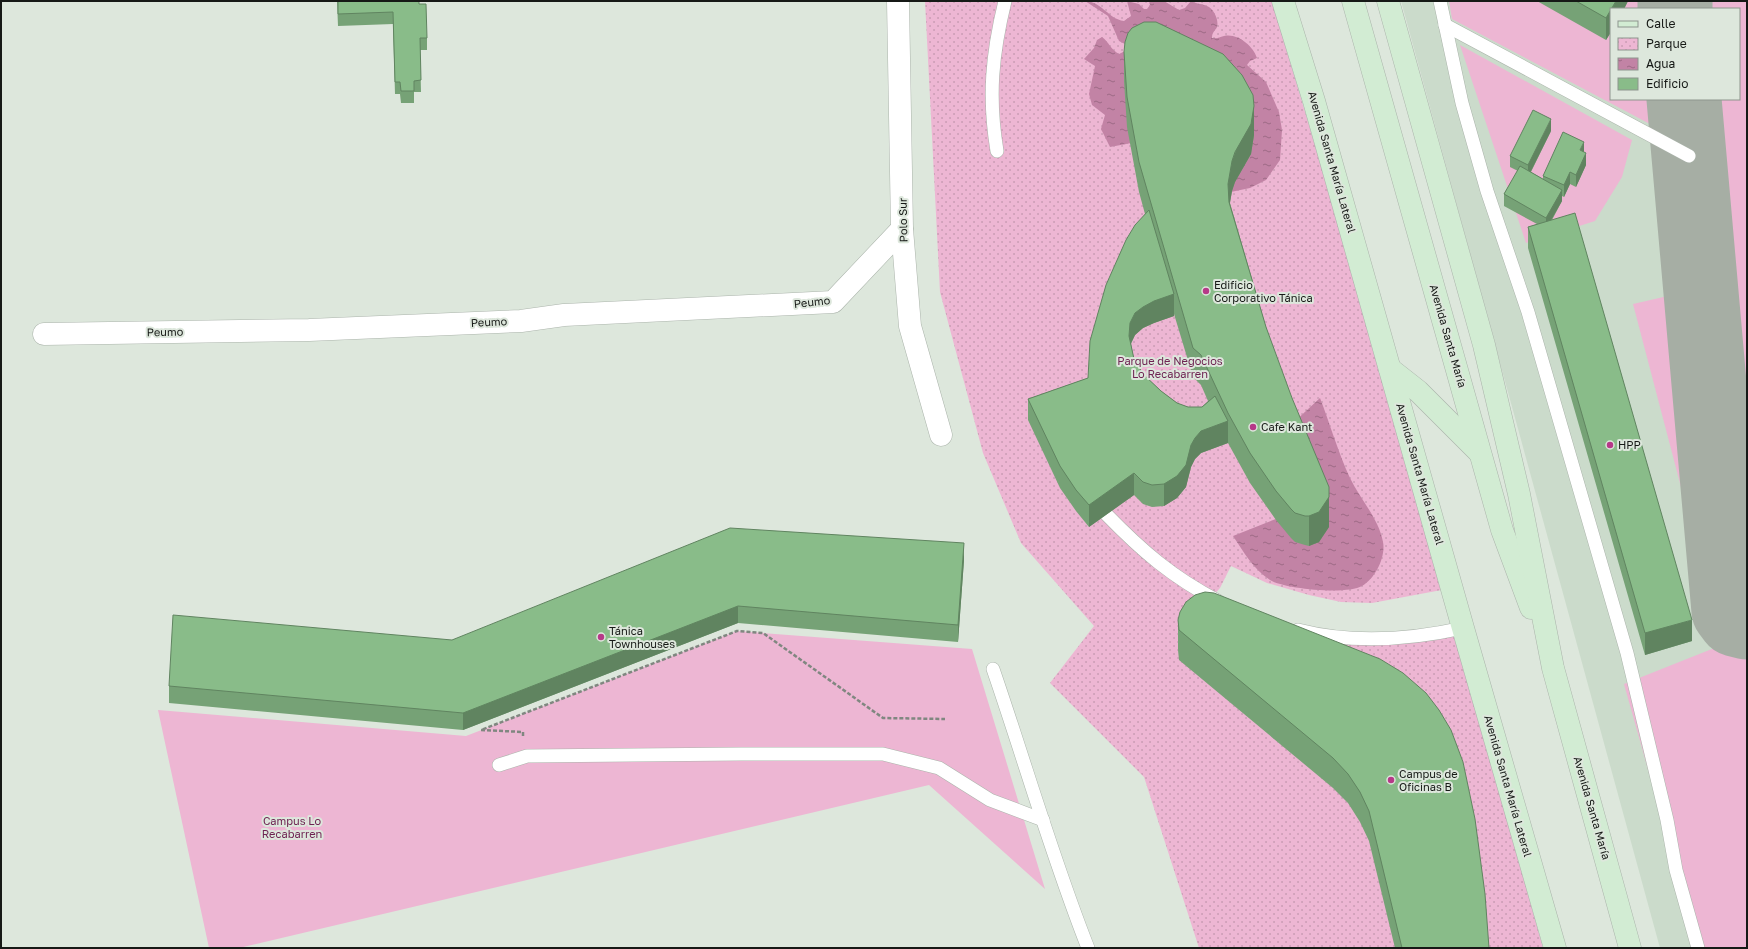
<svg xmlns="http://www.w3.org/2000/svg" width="1748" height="949" font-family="'Golos Text',sans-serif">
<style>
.built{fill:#cbdbcb;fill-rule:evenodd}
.green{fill:#edb6d3}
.park{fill:url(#park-dots)}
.water{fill:url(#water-ripples)}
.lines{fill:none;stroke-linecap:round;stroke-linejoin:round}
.taxiway{stroke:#a6aea4;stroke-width:75}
.lane-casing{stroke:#abb4ab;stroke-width:14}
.street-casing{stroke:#abb4ab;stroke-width:23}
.secondary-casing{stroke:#abb4ab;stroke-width:23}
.path{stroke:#808780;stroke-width:2.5;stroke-dasharray:4 2;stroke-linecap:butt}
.lane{stroke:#fff;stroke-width:13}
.street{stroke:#fff;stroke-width:22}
.secondary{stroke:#d2ecd3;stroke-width:22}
.wall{fill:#76a276;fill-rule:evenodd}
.shaded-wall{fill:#608460}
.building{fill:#89bc89;stroke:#608460}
.poi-dot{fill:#b63988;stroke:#dde7dc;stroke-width:1.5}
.labels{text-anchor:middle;stroke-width:4;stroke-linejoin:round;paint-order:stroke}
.street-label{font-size:11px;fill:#161916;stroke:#dde7dc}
.poi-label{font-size:11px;fill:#161916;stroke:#dde7dc;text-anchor:start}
.park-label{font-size:11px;fill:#6f2453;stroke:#dde7dc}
</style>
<defs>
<pattern id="park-dots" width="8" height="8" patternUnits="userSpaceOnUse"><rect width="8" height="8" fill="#edb6d3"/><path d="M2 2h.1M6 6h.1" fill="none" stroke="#ca9cb4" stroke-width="1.8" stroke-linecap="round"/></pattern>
<pattern id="water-ripples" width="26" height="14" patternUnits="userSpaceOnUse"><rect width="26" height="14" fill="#c283a5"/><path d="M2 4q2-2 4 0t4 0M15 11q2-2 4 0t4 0" fill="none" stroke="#9d6a85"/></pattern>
</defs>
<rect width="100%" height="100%" fill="#dde7dc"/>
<path class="built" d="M1401,1H1747V948H1660ZM1611,9H1739V99H1611Z"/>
<g class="green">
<path d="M1449,1H1666L1667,9H1611V99H1674L1677,131L1665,132L1452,19Z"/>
<path d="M1687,1H1747V608H1741L1695,99H1739V9H1687Z"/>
<path d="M1460,45L1632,140L1622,177L1595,221L1526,243Z"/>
<path d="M1681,293L1695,320L1719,544L1697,548L1633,304Z"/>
<path d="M737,631L972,649L1045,889L929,785L239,948H209L158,710L466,736Z"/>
<path d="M1747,635V948H1698L1624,684Z"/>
</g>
<path class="park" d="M925,1H1272L1447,589L1372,603L1341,602L1309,595L1267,583L1231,566L1220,588L1212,597L1271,622L1349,638L1456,630L1543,948H1199L1144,777L1050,683L1094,626L1021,543L983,453L940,292Z"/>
<g class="water">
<path d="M1085,1C1103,2 1108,19 1124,21L1131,16L1127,1L1139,4L1144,9H1147L1150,5L1149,1H1164L1179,10L1185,8L1191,1C1196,4 1204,4 1209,7C1214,10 1219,20 1217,27C1215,31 1212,32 1212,38C1218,39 1219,37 1224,36C1238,33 1253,46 1257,58L1250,61L1247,65L1266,82L1279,112L1282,130L1280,160L1266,180L1250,188L1226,193L1142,141L1110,147L1101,129L1105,115L1092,105L1089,94L1095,66L1084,59L1094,48L1097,40L1102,37C1109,42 1111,50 1119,54L1125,51L1129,46L1119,41L1108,16Z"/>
<path d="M1320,398C1330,424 1338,452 1350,478C1360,499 1379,519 1383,542C1386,557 1375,579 1362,586C1347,595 1284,589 1270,580C1254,570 1243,551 1233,536L1313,504L1279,436Z"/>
</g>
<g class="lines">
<g class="taxiway">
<path d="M1675,1V9"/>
<path d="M1684,99L1729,611L1735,619L1747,622"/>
</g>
<defs>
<g id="lane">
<path d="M1440,1L1462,103L1487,191L1528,312L1627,653L1667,820L1676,870L1698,948"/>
<path d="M1445,25L1689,156"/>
<path d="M997,151C988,97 992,54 1005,1"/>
<path d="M1106,514C1142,551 1172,577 1218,601"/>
<path d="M1298,630C1353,644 1409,640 1463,628"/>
<path d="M993,669C1025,762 1052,857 1088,948"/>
<path d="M499,765L527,756L741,754H883L939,768L990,800L1043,820"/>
</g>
<g id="street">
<path d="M898,1L902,229L910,326L941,435"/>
<path d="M44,334L309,330L521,321L564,315L833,302L902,229"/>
</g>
<g id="secondary">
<path d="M1283,1L1314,101L1463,628L1555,948"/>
<path d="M1353,1L1502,530L1531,608"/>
<path d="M1388,1L1484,345L1519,494L1553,668L1630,948"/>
<path d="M1390,369L1418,391L1478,451"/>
</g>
</defs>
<use href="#lane" class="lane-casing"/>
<use href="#street" class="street-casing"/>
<use href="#secondary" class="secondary-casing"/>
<path class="path" d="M523,736V732L481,730L737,631L763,633L883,718L945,719"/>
<use href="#lane" class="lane"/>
<use href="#street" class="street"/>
<use href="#secondary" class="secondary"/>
</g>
<g class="wall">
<path d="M337,1H419V4L427,38V50H420L421,92H414V103H401L400,94H395L393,24L338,26Z"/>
<path d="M1537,1H1628L1624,9H1611V32L1606,40Z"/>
<path d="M1124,52L1254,135L1251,154L1235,182L1232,191L1230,203L1266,327L1329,517V527L1319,542L1309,546L1305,545L1295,542L1291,538L1276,520L1250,483L1228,443L1201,453L1195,459L1191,467L1186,487L1177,498L1164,506L1152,507L1143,504L1134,495L1089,527L1076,511L1060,488L1028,420V399L1088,378L1145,214L1139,192L1127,127L1124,81ZM1174,314L1193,377L1201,385L1208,401L1202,407H1188L1177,403L1161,391L1143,374L1134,359L1131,344L1135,335L1143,328L1154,323L1174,316Z"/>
<path d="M1551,131L1531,172L1543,179V176L1584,152L1586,165L1576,187L1570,184L1564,197L1562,196V201L1552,220L1692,641L1645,655L1528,248V227L1537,224L1504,206V194L1518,171L1510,167V156Z"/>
<path d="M964,560L958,642L738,623L463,730L169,703V686L452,640Z"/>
<path d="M1205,592L1489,948H1395L1369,841L1360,822L1348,803L1333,788L1179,660L1178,650V620Z"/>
</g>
<g class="shaded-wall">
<path d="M1616,1H1628L1624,9H1612Z"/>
<path d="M1611,10V32L1606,40V18Z"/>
<path d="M1254,106V135L1251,154L1235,182L1232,191L1228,213V184L1232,161Z"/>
<path d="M1551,119V131L1528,177V165Z"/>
<path d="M1584,142V154L1580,150Z"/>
<path d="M1586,153V165L1576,187V175Z"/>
<path d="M1570,172V184L1564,197V185Z"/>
<path d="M1562,190V201L1546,229V218Z"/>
<path d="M1174,294V316L1154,323L1143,328L1135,335L1130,345L1129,336L1130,323L1135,313L1143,307L1154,301Z"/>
<path d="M1228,421V443L1201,453L1195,459L1191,467L1186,487L1177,498L1164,506V484L1191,445L1195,438L1201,431Z"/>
<path d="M1134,473V495L1089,527V505Z"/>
<path d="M1329,487V527L1319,542L1309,546V516Z"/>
<path d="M964,543V560L958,642V625Z"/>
<path d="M738,606V623L463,730V713Z"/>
<path d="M1692,620V641L1645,655V633Z"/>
</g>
<g class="building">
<path d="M338,1H419V4H426L427,38H420L421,80L414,81V91H401L400,82H395L393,12L338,14Z"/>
<path d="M1576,1H1616L1606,18Z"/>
<path d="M1144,22H1156L1223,54L1242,75L1253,95L1254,106L1251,124L1235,152L1232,161L1228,184L1229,202L1266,327L1292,398L1329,487V497L1319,512L1309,516H1305L1295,513L1291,509L1276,491L1250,453L1228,413L1201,355L1193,348L1139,162L1127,97L1124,52L1125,42L1128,33L1132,28Z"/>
<path d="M1533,110L1551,119L1528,165L1510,156Z"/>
<path d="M1563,132L1584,142L1580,150L1586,153L1576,175L1570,172L1564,185L1543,176Z"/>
<path d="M1520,166L1562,190L1546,218L1504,194Z"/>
<path d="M1149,210L1174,294L1154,301L1143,307L1135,313L1130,323L1129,336L1134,359L1143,374L1161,391L1177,403L1188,407H1202L1215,396L1228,421L1201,431L1195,438L1191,445L1186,465L1177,476L1164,484L1152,485L1143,482L1134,473L1089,505L1076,490L1060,466L1028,399L1088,378L1090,341L1106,285L1126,240L1135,225Z"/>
<path d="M1575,213L1692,620L1645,633L1528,227Z"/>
<path d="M730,528L964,543L958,625L738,606L463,713L169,686L173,615L452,640Z"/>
<path d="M1205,592L1214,593L1380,659L1403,673L1426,693L1439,710L1451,730L1463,762L1475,819L1485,894L1489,948H1402L1369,811L1360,792L1348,774L1333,758L1179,630L1178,620L1180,612L1186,602L1195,595Z"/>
</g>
<g class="poi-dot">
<circle cx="1206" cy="291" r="4"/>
<circle cx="1253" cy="427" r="4"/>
<circle cx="1610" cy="445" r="4"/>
<circle cx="601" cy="637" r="4"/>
<circle cx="1391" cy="780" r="4"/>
</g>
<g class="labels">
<g class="street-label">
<text transform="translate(1332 162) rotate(74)" y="4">Avenida Santa María Lateral</text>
<text transform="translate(903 220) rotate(-91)" y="4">Polo Sur</text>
<text transform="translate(812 302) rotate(-6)" y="4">Peumo</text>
<text transform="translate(489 322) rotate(-3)" y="4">Peumo</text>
<text transform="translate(165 332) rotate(-1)" y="4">Peumo</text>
<text transform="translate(1448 336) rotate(74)" y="4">Avenida Santa María</text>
<text transform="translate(1420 474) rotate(74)" y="4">Avenida Santa María Lateral</text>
<text transform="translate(1508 786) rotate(74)" y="4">Avenida Santa María Lateral</text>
<text transform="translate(1592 808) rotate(74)" y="4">Avenida Santa María</text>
</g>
<g class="poi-label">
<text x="1214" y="289">Edificio<tspan x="1214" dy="13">Corporativo Tánica</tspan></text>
<text x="1261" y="431">Cafe Kant</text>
<text x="1618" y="449">HPP</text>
<text x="609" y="635">Tánica<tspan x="609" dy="13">Townhouses</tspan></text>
<text x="1399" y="778">Campus de<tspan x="1399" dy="13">Oficinas B</tspan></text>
</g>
<g class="park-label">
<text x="1170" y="365">Parque de Negocios<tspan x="1170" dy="13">Lo Recabarren</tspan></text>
<text x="292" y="825">Campus Lo<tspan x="292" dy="13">Recabarren</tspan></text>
</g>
</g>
<rect width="1748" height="949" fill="none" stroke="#161916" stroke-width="4"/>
<rect x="1610" y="8" width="130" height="92" fill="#dde7dc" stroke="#8d958d"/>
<rect x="1618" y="21" width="20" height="6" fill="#d2ecd3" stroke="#8d958d"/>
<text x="1646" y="28" font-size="12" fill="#161916">Calle</text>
<rect x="1618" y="38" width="20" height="12" fill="url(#park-dots)" stroke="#8d958d"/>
<text x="1646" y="48" font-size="12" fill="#161916">Parque</text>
<rect x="1618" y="58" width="20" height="12" fill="url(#water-ripples)" stroke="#8d958d"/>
<text x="1646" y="68" font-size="12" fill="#161916">Agua</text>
<rect x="1618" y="78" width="20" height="12" fill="#89bc89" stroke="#8d958d"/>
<text x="1646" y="88" font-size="12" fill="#161916">Edificio</text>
</svg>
